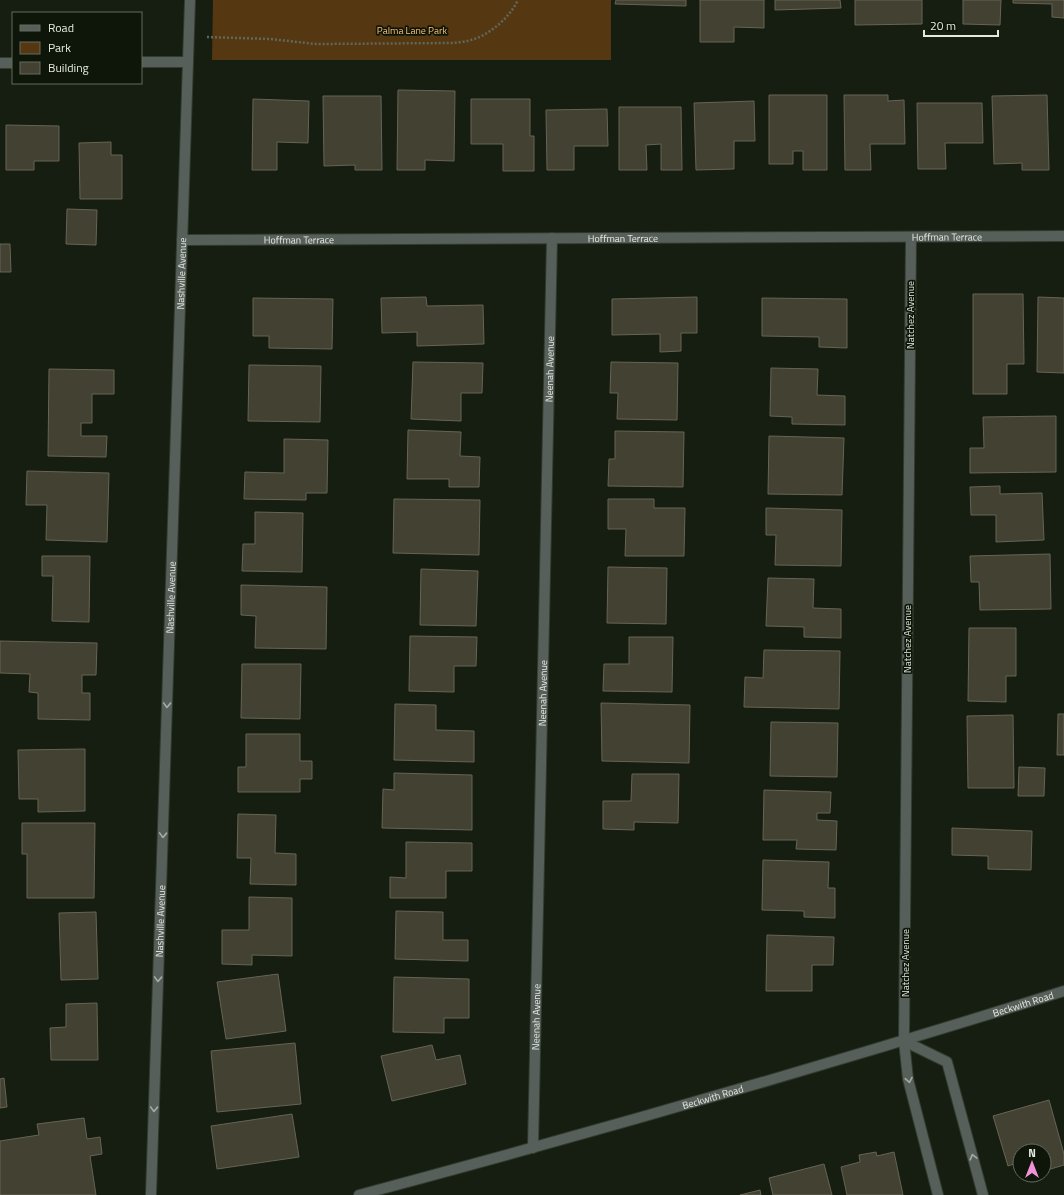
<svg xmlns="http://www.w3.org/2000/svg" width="1064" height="1195" font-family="'Titillium Web',sans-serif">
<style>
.green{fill:#553812}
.building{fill:#434132;stroke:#666454}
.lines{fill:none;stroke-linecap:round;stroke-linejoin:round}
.minor-casing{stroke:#333b2e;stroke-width:12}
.tertiary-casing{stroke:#333b2e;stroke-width:12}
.path{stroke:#60685c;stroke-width:2.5;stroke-dasharray:2 2;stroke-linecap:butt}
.minor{stroke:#575f5b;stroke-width:10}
.tertiary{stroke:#575f5b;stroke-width:10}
.oneway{stroke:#a5aba5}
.labels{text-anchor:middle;stroke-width:3.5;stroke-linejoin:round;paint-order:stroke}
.park-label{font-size:10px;fill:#fdc177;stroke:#0e1509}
.street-label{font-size:10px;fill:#e4eae1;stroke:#0e1509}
</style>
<rect width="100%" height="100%" fill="#161e11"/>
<path class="green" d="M213,0H611V60H212Z"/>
<g class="building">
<path d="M616,0H686V6L615,4Z"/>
<path d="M700,0H764V28L734,27V42H700Z"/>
<path d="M775,0H840L841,8L775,10Z"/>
<path d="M855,0H922V24L855,25Z"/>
<path d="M963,0H1001L1000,25L963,24Z"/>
<path d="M1013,0H1064V18L1052,17V4L1013,3Z"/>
<path d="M398,90L455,91L454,161L425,160V170H397Z"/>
<path d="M769,95H827V170H803V151H793V164H769Z"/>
<path d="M844,95H888V101L904,100L905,144H870L871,170H845Z"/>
<path d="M1047,95L1049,170H1022V163L994,164L992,96Z"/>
<path d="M323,96H381L382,170H355V165L324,166Z"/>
<path d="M253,99L309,101L308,143L277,142V170H252Z"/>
<path d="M471,99H530V136H534V171H503V144H471Z"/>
<path d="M754,101L755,141H734V169L696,170L694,103Z"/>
<path d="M917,103H982L983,143H945L946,169H918Z"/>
<path d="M619,107H681L682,170H661V144L646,145L647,170H619Z"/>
<path d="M607,109L608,146H574V170H547L546,110Z"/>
<path d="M6,125L59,126V161H34V170H6Z"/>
<path d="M111,142V155H122V199H80L79,143Z"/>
<path d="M67,209L97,210L96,245L66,244Z"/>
<path d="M0,244H10L11,272H0Z"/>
<path d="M973,294H1023L1024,364H1007V394H973Z"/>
<path d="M426,297L427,306L483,305L484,344L417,346V332L382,333L381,298Z"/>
<path d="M697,297V333H681V351L660,352V334L612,335V299Z"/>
<path d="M1038,297L1064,298V373L1037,372Z"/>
<path d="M253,298L333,299L332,349L269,348V336H253Z"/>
<path d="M762,298L847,299V348L819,347V337L762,336Z"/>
<path d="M413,362L483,363L482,393H461V421L411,419Z"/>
<path d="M611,362L678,363L677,420L617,419L618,393H610Z"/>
<path d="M249,365L321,366L320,422L248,421Z"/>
<path d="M771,368L818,369L817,395L845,396V425L792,424V417L770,416Z"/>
<path d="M49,369L114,370V394H92V423H81V436H107L106,457L48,456Z"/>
<path d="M1056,416V472L970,473V448H984L983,417Z"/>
<path d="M408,430L461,432L460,456L480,457L479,487H449V479H407Z"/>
<path d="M615,431L684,432L683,487L608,486L609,459H615Z"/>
<path d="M769,436L844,438L842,495L768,494Z"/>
<path d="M284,439L328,440L327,493H306V500L244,499L245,472L284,473Z"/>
<path d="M27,471L109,473L107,542L46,540L47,505H26Z"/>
<path d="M1000,486V494L1042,493L1044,540L996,542V515H971L970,487Z"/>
<path d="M394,499L480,500L479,555L393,553Z"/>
<path d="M608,499H654V508H685L684,556H625L626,529H608Z"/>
<path d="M766,508L842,510L841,566L775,565L776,535H766Z"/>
<path d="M255,512L303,513L302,572L242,571L243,544H255Z"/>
<path d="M1050,554L1051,609L980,610L979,582H971L970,556Z"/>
<path d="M42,556H90L89,622L52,621L53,576H42Z"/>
<path d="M608,567L667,568L666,624L607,623Z"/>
<path d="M421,569L478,571L476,626L420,625Z"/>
<path d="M768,578L814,579L813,608L841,609V638L804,637V627L766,626Z"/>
<path d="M241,585L327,587L326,649L255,648L256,616L241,615Z"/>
<path d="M969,628H1016V676H1006V702L968,701Z"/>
<path d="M410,636L477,637L476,666H454V692L409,691Z"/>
<path d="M629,637H673L672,692L603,691L604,664H629Z"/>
<path d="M0,641L97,643L96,675H82V693H90V720L38,719V693L29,692L30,674L0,673Z"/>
<path d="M764,650L840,651L839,709L744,707L745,677L763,678Z"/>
<path d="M242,664H301L300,719L241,718Z"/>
<path d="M601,703L690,705L689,763L602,761Z"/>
<path d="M395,704L436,705V730L474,731V762L394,760Z"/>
<path d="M1058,714H1064V755H1057Z"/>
<path d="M1013,715L1014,788H968L967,716Z"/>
<path d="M771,722L838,723L837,777L770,776Z"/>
<path d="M246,734H300V761H312V779H300V792H238V767H246Z"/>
<path d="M85,749V811L38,812V799H19L18,750Z"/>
<path d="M1019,767L1045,768L1044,796H1018Z"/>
<path d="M394,773L472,775V830L382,828L383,789L394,790Z"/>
<path d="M632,774H679L678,823L634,822V830L603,829V801H631Z"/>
<path d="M764,790L831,792L830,813H817V820L837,821L836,850L796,849L797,840H763Z"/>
<path d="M238,814L276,815L275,853L296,854V885L250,884L251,858H237Z"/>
<path d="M22,823H95L94,898H27V854H22Z"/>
<path d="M952,828L1032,831L1031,870L988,869V856L952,855Z"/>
<path d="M406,842L472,843V871H446V898H390V877L406,878Z"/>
<path d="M763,860L829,862L828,888H835V918L804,917V911L762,910Z"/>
<path d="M249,897L292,898V956L252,955V965L222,964V930H249Z"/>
<path d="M396,911L443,912V940H468V961L395,959Z"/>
<path d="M96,912L98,979L61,980L59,913Z"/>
<path d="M767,935L834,937L833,965H812V991H766Z"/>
<path d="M278,974L286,1031L226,1039L217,982Z"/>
<path d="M394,977L469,979V1018H444V1033L393,1032Z"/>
<path d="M97,1003L98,1060H51L50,1028L66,1027V1004Z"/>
<path d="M295,1043L301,1104L217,1112L211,1051Z"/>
<path d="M432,1045L436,1060L460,1055L466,1084L392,1101L381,1056Z"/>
<path d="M4,1078L7,1107L0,1108V1079Z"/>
<path d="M1049,1100L1064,1154V1165L1044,1171V1151H1020V1162L1008,1166L993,1116Z"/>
<path d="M292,1114L299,1157L217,1169L211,1126Z"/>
<path d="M84,1118L87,1139L100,1137L102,1154L90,1156L96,1195H0V1141L39,1135L37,1124Z"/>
<path d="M876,1152L877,1156L894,1152L903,1195H847L841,1167L860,1162L859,1155Z"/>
<path d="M824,1164L832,1195H773L769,1178Z"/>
<path d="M760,1190L761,1195H740Z"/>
</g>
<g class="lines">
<defs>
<g id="minor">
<path d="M141,62H187"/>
<path d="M0,63H13"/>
<path d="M911,237L904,1041L908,1079L938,1195"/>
<path id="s1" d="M182,240L1064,236"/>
<path d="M904,1041L947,1062L983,1195"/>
<path id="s2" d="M533,1148L552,238"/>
<path id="s3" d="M151,1195L190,0"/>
</g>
<g id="tertiary">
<path id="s4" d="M359,1195C595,1132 831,1064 1064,991"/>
</g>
</defs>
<use href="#minor" class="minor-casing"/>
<use href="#tertiary" class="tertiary-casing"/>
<path class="path" d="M207,37L270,39L316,44L453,43C459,42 465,42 471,40C490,35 510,17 518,0"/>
<use href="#minor" class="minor"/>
<use href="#tertiary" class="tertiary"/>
</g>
<defs><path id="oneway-chevron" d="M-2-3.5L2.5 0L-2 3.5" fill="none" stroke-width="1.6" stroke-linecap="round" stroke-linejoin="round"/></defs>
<g class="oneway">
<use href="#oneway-chevron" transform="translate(167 705) rotate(92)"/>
<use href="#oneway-chevron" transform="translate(163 835) rotate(92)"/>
<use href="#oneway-chevron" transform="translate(158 979) rotate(92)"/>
<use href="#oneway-chevron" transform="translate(909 1080) rotate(79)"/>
<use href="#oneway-chevron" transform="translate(154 1109) rotate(92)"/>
<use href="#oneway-chevron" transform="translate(973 1157) rotate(-105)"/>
</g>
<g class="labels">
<g class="park-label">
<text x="412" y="34">Palma Lane Park</text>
</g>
<g class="street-label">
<text dy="4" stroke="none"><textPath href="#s1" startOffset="765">Hoffman Terrace</textPath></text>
<text dy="4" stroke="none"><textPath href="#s1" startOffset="441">Hoffman Terrace</textPath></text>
<text dy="4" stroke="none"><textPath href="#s1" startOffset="117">Hoffman Terrace</textPath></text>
<text dy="4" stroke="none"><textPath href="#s3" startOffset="922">Nashville Avenue</textPath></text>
<text transform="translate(910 315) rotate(-90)" y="4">Natchez Avenue</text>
<text dy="4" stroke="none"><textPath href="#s2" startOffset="779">Neenah Avenue</textPath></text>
<text dy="4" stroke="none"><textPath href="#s3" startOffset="598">Nashville Avenue</textPath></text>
<text transform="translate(907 639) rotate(-90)" y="4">Natchez Avenue</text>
<text dy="4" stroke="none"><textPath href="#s2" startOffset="455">Neenah Avenue</textPath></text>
<text dy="4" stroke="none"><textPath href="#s3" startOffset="274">Nashville Avenue</textPath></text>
<text transform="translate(905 963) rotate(-90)" y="4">Natchez Avenue</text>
<text dy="4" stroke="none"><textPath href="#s4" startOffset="691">Beckwith Road</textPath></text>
<text dy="4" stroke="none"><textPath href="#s2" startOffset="131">Neenah Avenue</textPath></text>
<text dy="4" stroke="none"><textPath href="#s4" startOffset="367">Beckwith Road</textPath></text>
</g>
</g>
<rect x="12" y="12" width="130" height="72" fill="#0e1509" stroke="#646a5f"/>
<rect x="20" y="25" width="20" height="6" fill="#575f5b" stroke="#646a5f"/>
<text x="48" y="32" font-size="12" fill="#e4eae1">Road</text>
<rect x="20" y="42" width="20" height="12" fill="#553812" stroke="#646a5f"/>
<text x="48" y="52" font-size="12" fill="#e4eae1">Park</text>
<rect x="20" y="62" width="20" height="12" fill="#434132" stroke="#646a5f"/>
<text x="48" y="72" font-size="12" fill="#e4eae1">Building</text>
<g transform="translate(1032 1163)"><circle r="19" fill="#0e1509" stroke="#646a5f"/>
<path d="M0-3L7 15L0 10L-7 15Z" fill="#f291d7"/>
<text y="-6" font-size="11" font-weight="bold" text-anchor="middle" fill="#e4eae1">N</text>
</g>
<path d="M924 30v6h74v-6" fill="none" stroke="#e4eae1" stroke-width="2"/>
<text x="930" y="30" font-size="12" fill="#e4eae1" stroke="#0e1509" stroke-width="3" paint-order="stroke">20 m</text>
</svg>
